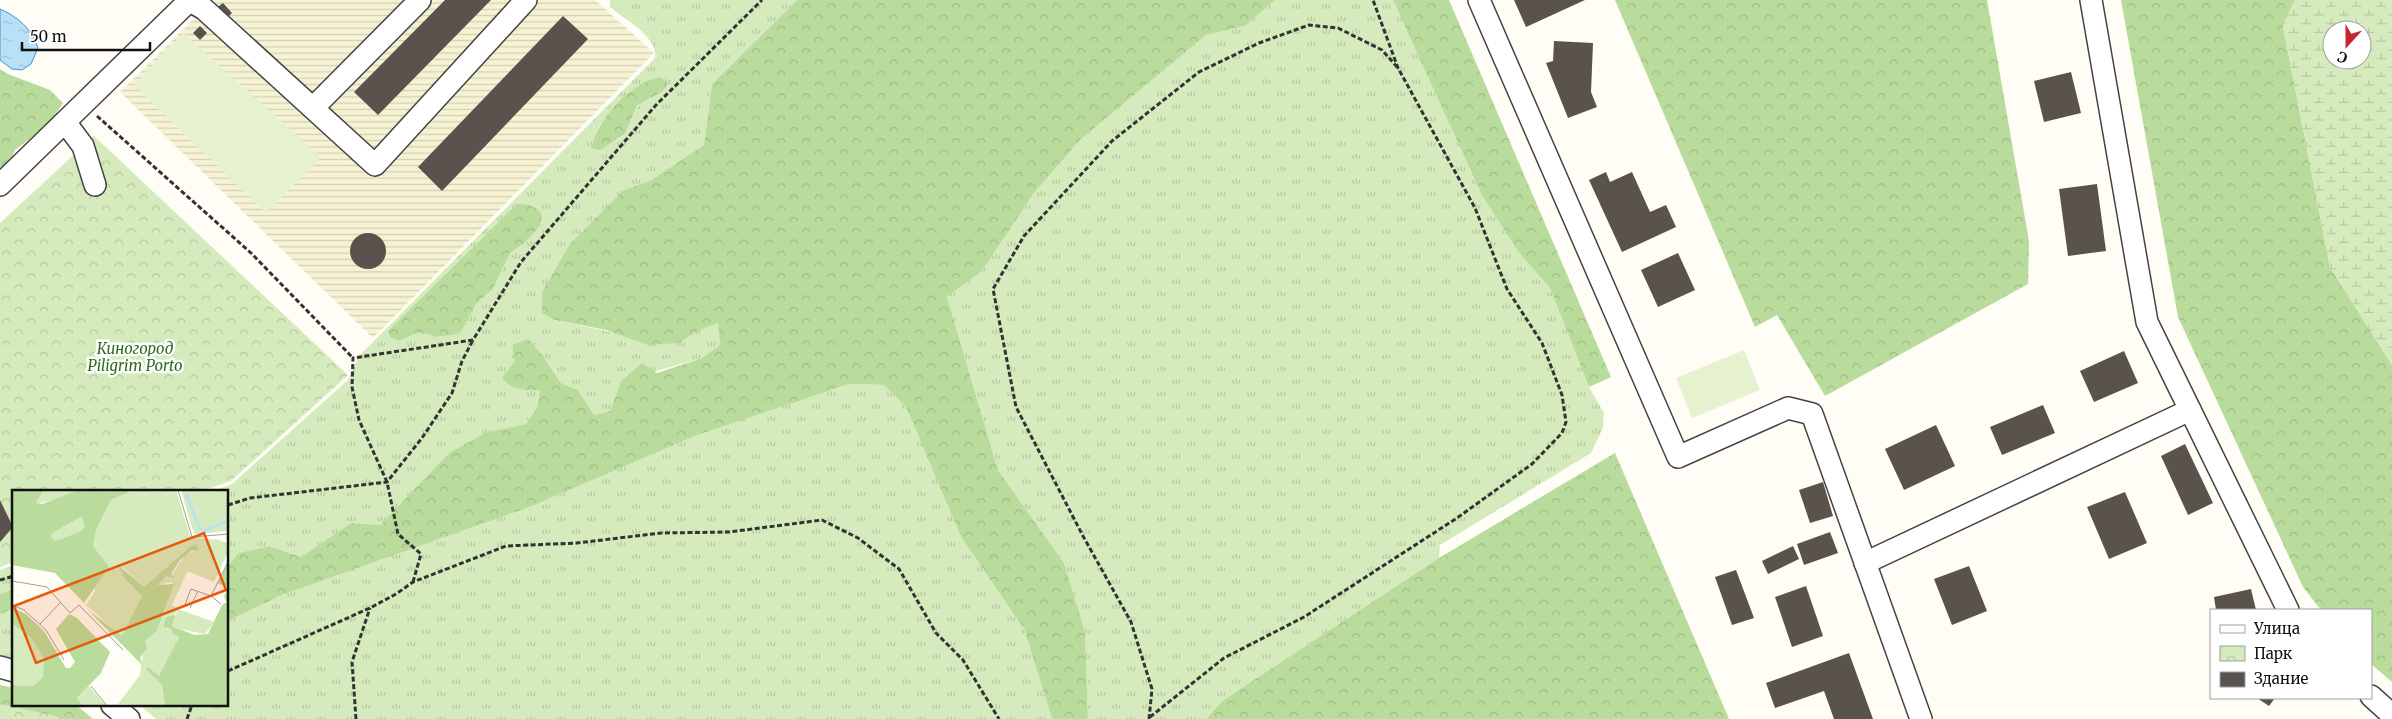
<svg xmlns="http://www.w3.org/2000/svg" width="2392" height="719" font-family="Merriweather,serif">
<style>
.farmland{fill:url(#farmland-rules)}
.grass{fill:url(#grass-tufts);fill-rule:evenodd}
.forest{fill:url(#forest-crowns)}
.wetland{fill:url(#wetland-marsh);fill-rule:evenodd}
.park{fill:url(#park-crowns)}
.pitch{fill:#e6f2cf}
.water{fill:url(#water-ripples);stroke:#3f96cf}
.building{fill:#5a524d}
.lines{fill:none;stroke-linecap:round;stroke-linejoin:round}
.minor-casing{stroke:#444;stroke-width:24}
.path{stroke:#333;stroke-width:3;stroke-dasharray:5 2.5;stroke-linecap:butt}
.minor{stroke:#fff;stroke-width:21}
.labels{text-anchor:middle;stroke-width:5;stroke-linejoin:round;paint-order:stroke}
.park-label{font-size:15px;font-style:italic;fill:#2f6b1f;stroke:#fff}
.inset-river{fill:none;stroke:#b9e0f7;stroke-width:2.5}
.inset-road{fill:none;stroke:#a09f9a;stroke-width:1}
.view{fill:#e8590c;fill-opacity:0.15;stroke:#e8590c;stroke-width:2.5}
.inset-edge{fill:none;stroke:#111;stroke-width:2.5}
</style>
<defs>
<pattern id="farmland-rules" width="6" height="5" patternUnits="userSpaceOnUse" patternTransform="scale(1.25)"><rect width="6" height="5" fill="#f6f3d4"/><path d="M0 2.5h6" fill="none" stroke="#d2cfb5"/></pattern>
<pattern id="grass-tufts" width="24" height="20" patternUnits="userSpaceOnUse" patternTransform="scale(1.25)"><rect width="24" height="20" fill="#d5ebbd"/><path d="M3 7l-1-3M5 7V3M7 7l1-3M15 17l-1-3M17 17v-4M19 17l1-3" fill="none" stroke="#b6c8a1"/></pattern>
<pattern id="forest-crowns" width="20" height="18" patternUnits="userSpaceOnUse" patternTransform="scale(1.25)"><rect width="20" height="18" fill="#b9dc9c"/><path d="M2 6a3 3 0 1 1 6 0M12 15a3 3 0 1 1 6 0" fill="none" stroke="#9ebc85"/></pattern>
<pattern id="wetland-marsh" width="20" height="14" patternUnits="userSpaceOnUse" patternTransform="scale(1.25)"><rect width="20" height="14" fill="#d5ebbd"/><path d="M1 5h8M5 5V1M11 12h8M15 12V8" fill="none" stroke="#b6c8a1"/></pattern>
<pattern id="park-crowns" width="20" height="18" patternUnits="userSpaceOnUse" patternTransform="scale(1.25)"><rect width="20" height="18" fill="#d5ebbd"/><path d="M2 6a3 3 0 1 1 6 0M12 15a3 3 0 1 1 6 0" fill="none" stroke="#b6c8a1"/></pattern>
<pattern id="water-ripples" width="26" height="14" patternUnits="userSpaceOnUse" patternTransform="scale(1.25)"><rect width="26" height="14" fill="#b9e0f7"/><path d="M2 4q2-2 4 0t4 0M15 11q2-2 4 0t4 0" fill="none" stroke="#9ebfd3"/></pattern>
</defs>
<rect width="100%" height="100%" fill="#fffdf5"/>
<path class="farmland" d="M213,0H595L654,53L373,338L120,92Z"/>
<g class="grass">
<path d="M610,0H797L712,84L704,145L651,180L624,190L555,320L620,334L679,343L700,330L718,323L720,345L702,358L621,381L610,411L594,415L578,390L561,383L542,355L512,345L515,360L540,389L537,408L526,424L487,432L450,452L380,525L351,523L301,557L269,546L238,553L228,566V492H211L232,484L348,380L359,356L655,58C658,36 625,20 610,7ZM662,92L637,107L625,134L617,140L591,148C601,106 627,103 662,92ZM540,226L526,242L510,253L493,289L477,303L462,330L454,335L434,337L426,333H416Z"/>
<path d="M1275,0H1393L1437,93L1520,254L1550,288L1589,387L1604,413L1603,428L1591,453L1440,545L1439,558L1222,701L1206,719H1088L1085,631L1064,563L998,470L947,297L982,271L1034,193L1080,140L1206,35L1245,26Z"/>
<path d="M849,384L884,385L906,407L961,537L1024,629L1053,719H156L140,705H228V621L282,595L530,507L695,436Z"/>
<path d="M14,565V589L0,594V570Z"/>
<path d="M14,609V658L0,655V614Z"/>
</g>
<g class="forest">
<path d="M797,0H1275L1245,26L1206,35L1080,140L1034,193L982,271L947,297L998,470L1064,563L1085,631L1088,719H1053L1051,715L1024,629L961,537L906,407L884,385L849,384L695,436L530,507L282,595L228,621V566L238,553L269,546L301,557L351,523L380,525L450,452L487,432L526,424L537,408L540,390C525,390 513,391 502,378L515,361L512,345L528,339L542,355L561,383L578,390L594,415L610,411L621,381L642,363L657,373L702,358L720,345L718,323L700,330L679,343L648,345L606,330L555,320L542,313V292L570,244L624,190L651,180L704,145L712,84Z"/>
<path d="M1393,0H1449L1611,377L1589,387L1550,288L1520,254L1482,195Z"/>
<path d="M1615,0H1987L2029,241L2028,284L1825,396L1777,315L1755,327Z"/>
<path d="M2121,0H2295L2283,26L2330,267L2392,365V682L2371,664V610H2321L2303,587L2178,317Z"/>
<path d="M0,69L8,74L50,90L63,103L48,125L15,150L7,169L0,176Z"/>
<path d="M661,77L668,84L662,92L637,106L625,134L600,150L591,148C598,118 631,82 661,77Z"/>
<path d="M517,204C529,204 535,205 542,215L540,226L526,242L510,253L493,289L477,303L462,330L454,335L434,337L426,333H416L399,341L390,337L388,331Z"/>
<path d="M1615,453L1729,719H1206L1222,701L1439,558Z"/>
<path d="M14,589V609L0,614V594Z"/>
<path d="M0,685L14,688V705H71L80,708L93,719H0Z"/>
</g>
<path class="wetland" d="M2295,0H2392V365L2330,267L2283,26ZM2332,30H2362V60H2332Z"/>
<g class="park">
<path d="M94,136L348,375L231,481L202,491L14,492V562L0,567V223Z"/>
<path d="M0,704L56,716L60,719H0Z"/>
</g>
<g class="pitch">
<path d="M183,33L321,157L266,213L134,85Z"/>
<path d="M1744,350L1760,390L1692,418L1676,378Z"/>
</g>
<path class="water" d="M0,9C17,16 33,30 38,48L31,64L22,70L12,69L0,60Z"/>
<g class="building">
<path d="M445,0H491L378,115L354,92Z"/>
<path d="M1514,0H1585L1526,27Z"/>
<path d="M223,3L232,13L225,20L215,9Z"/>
<path d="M563,16L588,39L442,191L418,167Z"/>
<path d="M200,26L207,33L200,40L193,33Z"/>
<path d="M1554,41L1593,43L1591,92L1597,107L1568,118L1546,63L1553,61Z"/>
<path d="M2071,72L2081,113L2044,122L2034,81Z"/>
<path d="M1606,172L1610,182L1632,172L1650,212L1666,205L1676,227L1622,252L1589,180Z"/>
<path d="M2097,184L2106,251L2068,256L2059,189Z"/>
<circle cx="368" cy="251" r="18"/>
<path d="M1678,253L1695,290L1658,307L1641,270Z"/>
<path d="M2124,351L2138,383L2094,402L2080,371Z"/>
<path d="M2043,405L2055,433L2002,455L1990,427Z"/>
<path d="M1936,425L1955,466L1904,490L1885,449Z"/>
<path d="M2185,444L2213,503L2188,515L2161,456Z"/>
<path d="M1823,482L1833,516L1810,523L1799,490Z"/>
<path d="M2125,492L2147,543L2109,559L2087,507Z"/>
<path d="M0,500L13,527L0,542Z"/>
<path d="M1830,532L1838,553L1804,565L1797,544Z"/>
<path d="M1793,546L1799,559L1768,574L1762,561Z"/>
<path d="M1969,566L1987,611L1952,625L1934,579Z"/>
<path d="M1736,570L1754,618L1732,625L1715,577Z"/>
<path d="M1806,586L1823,636L1792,647L1775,597Z"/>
<path d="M2251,589L2256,610H2216L2214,597Z"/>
<path d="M1849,653L1873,719H1834L1824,691L1775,708L1766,683Z"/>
<path d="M2257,698H2275L2269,706Z"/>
</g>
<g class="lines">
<defs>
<g id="minor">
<path d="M1479,0L1678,457L1788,408L1812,414L1921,719"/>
<path d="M2091,0L2147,322L2288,610"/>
<path d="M190,1L204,9L375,165L526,0"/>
<path d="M313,108L420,0"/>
<path d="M65,122L83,146L95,185"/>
<path d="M0,185L190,0"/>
<path d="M1865,563L2190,410"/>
<path d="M0,667L14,671"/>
<path d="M2371,696L2392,715"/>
<path d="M112,705L129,719"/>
</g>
</defs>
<use href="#minor" class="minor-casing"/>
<g class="path">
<path d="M97,116L251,253L353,358"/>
<path d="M228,505L250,498L387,482L422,438L452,393L462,361L473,340"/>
<path d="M0,580L14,576"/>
<path d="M413,582L421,554L398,534L387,482L359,420L352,387L353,358L473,340L521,262L656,105L762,0"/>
<path d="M228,671L370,608L396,594L413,582L506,546L577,543L661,533L729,532L822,520L858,538L899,569L936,633L963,660L999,719"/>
<path d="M1150,717L1224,658L1304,617L1457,518L1532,464L1562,433L1566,422L1562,395L1542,343L1507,289L1475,208L1398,68L1373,0"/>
<path d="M187,719L192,705"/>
<path d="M356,719L352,662L370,608"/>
<path d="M1149,719L1152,689L1131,622L1083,536L1016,407L993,289L1024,236L1112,141L1199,72L1259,43L1309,25L1338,28L1382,50L1398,68"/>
</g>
<use href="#minor" class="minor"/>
</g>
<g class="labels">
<g class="park-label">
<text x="135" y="354">Киногород<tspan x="135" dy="17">Piligrim Porto</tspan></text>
</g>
</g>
<g transform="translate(12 490)">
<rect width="216" height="216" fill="#fffdf5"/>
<path d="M32,0H67L58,6L24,14ZM122,0H164L178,46L202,50L181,69L160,115L166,119L154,138L159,139L160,143L167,147L147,187L136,177L150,195L153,216L106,214L128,185L133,151L145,141L155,115L160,92L146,95L153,86H159L173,65L187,59L180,55L132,97L109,76L112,88L130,106L110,147L74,115L83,101L85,62L81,56L84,40L99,10ZM77,196L94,216H71L65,208Z" fill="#d5ebbd"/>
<path d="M0,0H32L24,13L30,14L67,0H122L99,10L84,40L81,56L97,77L72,113L43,83L0,75ZM183,51L187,60L179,61L168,70L159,84L163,88L154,86L146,95L162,94L145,141L133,151L135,158L128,168L131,176L75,119L110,146L130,106L112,88L106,75L132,97L180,55L183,56ZM216,71V216H153L150,195L134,179L136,177L147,186L167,147L160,143L159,139L152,137V133L155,127L164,125L160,136L182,145L196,144L210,115L215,112L212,107L216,96L206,94ZM0,118L14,124L32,141L54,178H58L63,172L44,139L57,124L65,128L98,162L89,183L65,208L71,216H0V193L6,196L21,150L0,134Z" fill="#b9dc9c"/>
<path d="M70,26L73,36L70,41L44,51L39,48L40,43ZM0,134L21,150L32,168L31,187L22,196H6L0,193Z" fill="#d5ebbd"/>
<path d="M169,0H216V41L182,44ZM203,49L216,53V62L202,92L175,81L181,69Z" fill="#d5ebbd"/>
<path d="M166,119L202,132L193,144L167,139L160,136Z" fill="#d5ebbd"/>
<path class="inset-river" d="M174,4L188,39L194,40L217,30"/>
<path class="inset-road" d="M166,0L180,47L217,44M0,91L35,97L58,123L67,115L111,160M209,114L199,106L217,70M0,115L12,120L34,140L52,170M172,117L179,99L199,106M178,118L186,101M28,134L49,112M79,196L96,217"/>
<path class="view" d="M192,43L214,100L24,173L2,116Z"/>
<rect width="216" height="216" class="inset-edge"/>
</g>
<rect x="2210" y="609" width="162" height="90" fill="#ffffff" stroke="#a0a0a0"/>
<rect x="2220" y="625" width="25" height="8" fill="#ffffff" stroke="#a0a0a0"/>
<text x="2254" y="634" font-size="15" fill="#111111">Улица</text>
<rect x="2220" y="646" width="25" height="15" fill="url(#park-crowns)" stroke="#a0a0a0"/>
<text x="2254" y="659" font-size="15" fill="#111111">Парк</text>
<rect x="2220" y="672" width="25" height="15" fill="#5a524d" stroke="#a0a0a0"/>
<text x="2254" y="684" font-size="15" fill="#111111">Здание</text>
<g transform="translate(2347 45) rotate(201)"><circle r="24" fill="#ffffff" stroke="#a0a0a0"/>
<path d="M0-4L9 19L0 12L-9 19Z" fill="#c4262e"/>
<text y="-8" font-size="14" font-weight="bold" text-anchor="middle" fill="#111111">С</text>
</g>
<path d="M22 42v8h128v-8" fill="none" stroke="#111111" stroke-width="2.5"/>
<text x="30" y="42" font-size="15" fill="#111111" stroke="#ffffff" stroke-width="4" paint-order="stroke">50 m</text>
</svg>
